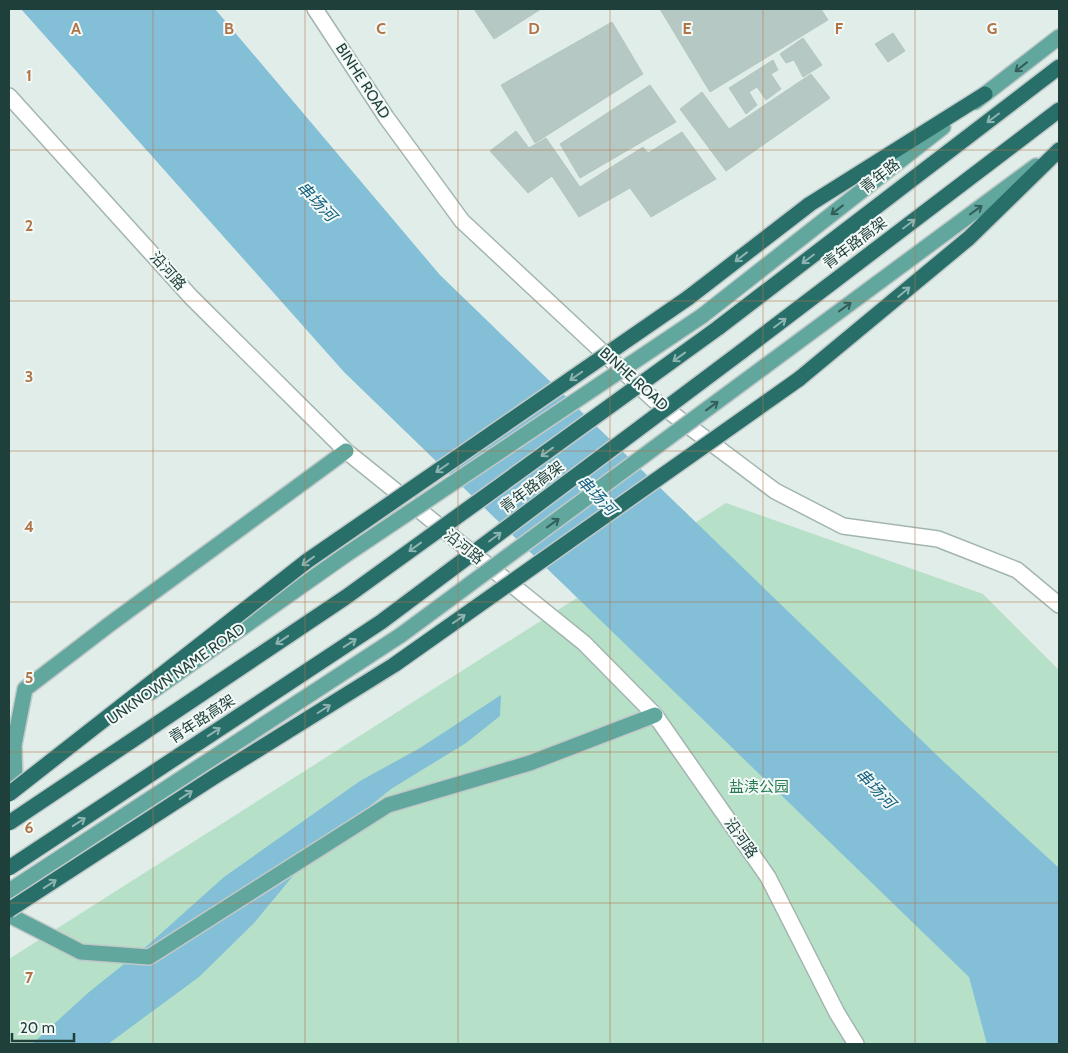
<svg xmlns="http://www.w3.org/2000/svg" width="1068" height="1053" font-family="Cabin,'Noto Sans SC',sans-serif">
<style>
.green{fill:#b7e0c8}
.water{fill:#83bfd7}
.building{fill:#b6c8c3;stroke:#b3c7c1}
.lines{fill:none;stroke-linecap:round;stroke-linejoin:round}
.minor-casing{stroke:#a3b5b1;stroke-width:18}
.major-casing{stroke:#c0c9c8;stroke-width:18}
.highway-casing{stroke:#c0c9c8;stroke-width:18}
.minor{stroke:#fff;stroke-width:15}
.major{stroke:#61a79e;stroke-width:15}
.highway{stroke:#286e69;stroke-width:15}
.major-bridge-casing{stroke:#c0c9c8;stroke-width:18;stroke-linecap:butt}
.highway-bridge-casing{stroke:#c0c9c8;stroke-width:18;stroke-linecap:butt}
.major-bridge{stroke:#61a79e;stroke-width:15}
.highway-bridge{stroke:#286e69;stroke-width:15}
.oneway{stroke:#335e59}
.oneway2{stroke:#8db4b0}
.grid{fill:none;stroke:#b17447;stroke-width:1;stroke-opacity:0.55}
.labels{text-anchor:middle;stroke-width:4;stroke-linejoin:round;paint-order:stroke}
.street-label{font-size:15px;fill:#1f3f3b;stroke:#f2f9f6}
.park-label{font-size:15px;fill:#267a52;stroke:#f2f9f6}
.water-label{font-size:16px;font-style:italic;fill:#146081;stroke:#f2f9f6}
.grid-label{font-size:16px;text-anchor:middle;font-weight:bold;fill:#b17447;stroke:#f2f9f6;stroke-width:4;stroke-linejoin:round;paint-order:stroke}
</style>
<rect width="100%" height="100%" fill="#e1ede9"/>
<path class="green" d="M726,503L983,594L1059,670V1044H9V959Z"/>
<g class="water">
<path d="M21,9H215L440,275L945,763L1059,868V1044H987L969,977L344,372Z"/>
<path d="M501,695L500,716L466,743L391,789L312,853L254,923L199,977L108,1044H32L89,992L148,945L224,877L360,781L420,748Z"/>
</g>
<g class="building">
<path d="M474,9H541L494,39Z"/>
<path d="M660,9H821L828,20L710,92Z"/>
<path d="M612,22L643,74L535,143L501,85Z"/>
<path d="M893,33L905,51L888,62L875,44Z"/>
<path d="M803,38L822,65L803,77L794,60L786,63L780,54Z"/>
<path d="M773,60L778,70L771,74L781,89L766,100L757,87L749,92L757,105L746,114L729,88Z"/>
<path d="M811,74L830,98L726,171L680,109L702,92L729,129Z"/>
<path d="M650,85L676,122L580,178L560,144Z"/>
<path d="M516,131L529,148L546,138L580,187L643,147L648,153L682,132L716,179L651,217L630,188L579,217L552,176L528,193L490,151Z"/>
</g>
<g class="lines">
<defs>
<g id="minor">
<path d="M315,9L386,117L462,221L654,400L775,491L843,526L938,539L1017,570L1059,605"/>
<path d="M9,96L191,297L346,451L584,643L655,715L768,877L837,1013L856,1044"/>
</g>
<g id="major">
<path d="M975,102L1059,37"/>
<path d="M702,316L943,127"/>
<path d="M764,367L1036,166"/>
<path d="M151,692L344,556"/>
<path d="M15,787L14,745L25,689L110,624L346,451"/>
<path d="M9,891L401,635"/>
<path d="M9,915L81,952L149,957L388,805L530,763L655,715"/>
</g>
<g id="highway">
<path d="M688,298L810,204L985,94"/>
<path d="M718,328L1059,67"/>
<path d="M741,352L1059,110"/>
<path d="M799,379L969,238L1059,150"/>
</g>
</defs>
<use href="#minor" class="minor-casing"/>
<use href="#major" class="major-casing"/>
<use href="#highway" class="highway-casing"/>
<use href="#minor" class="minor"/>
<use href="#major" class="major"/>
<use href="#highway" class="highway"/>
<defs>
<g id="major-bridge">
<path d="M344,556L702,316"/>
<path d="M401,635L764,367"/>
</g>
<g id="highway-bridge">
<path d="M9,794L307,561L688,298"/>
<path d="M9,823L346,597L718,328"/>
<path d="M9,868L381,622L741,352"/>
<path d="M9,910L214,777L394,665L799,379"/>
</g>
</defs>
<use href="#major-bridge" class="major-bridge-casing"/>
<use href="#highway-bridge" class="highway-bridge-casing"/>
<use href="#major-bridge" class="major-bridge"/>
<use href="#highway-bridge" class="highway-bridge"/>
</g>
<defs><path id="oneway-shaft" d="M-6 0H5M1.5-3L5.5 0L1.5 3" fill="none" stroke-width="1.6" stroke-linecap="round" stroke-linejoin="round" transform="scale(1.25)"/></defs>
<g class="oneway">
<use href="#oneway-shaft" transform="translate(1021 67) rotate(142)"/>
<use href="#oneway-shaft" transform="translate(837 210) rotate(142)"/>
<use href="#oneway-shaft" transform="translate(976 210) rotate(-36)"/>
<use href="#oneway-shaft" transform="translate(845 307) rotate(-36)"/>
<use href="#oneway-shaft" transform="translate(712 406) rotate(-36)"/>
<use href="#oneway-shaft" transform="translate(553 523) rotate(-36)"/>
</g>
<g class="oneway2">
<use href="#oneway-shaft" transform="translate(993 118) rotate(143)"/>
<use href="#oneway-shaft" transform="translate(909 224) rotate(-37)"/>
<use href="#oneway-shaft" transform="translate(741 257) rotate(142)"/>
<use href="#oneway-shaft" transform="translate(808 259) rotate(143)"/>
<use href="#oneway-shaft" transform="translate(904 292) rotate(-40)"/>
<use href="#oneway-shaft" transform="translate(780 323) rotate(-37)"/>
<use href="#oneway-shaft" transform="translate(679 357) rotate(144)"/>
<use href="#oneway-shaft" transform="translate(576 376) rotate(145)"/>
<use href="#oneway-shaft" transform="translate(547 452) rotate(144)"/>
<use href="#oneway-shaft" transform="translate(442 468) rotate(145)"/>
<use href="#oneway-shaft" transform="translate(495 537) rotate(-37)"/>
<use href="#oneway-shaft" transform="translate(415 547) rotate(144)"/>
<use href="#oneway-shaft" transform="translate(308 561) rotate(144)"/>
<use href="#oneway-shaft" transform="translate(459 619) rotate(-35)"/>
<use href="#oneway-shaft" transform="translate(282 640) rotate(146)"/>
<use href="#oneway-shaft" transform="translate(350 643) rotate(-33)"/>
<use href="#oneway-shaft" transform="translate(324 709) rotate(-32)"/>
<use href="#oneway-shaft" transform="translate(214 732) rotate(-33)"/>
<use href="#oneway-shaft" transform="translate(186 795) rotate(-33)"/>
<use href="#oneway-shaft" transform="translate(79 822) rotate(-33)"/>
<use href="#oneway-shaft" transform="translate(50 884) rotate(-33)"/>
</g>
<path class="grid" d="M153,9V1044M305,9V1044M458,9V1044M610,9V1044M763,9V1044M915,9V1044M9,150H1059M9,301H1059M9,451H1059M9,602H1059M9,752H1059M9,903H1059"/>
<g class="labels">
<g class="street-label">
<text transform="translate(363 81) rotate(57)" y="5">BINHE ROAD</text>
<text transform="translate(880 176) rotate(-38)" y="5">青年路</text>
<text transform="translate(855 243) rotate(-37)" y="5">青年路高架</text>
<text transform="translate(168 271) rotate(48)" y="5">沿河路</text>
<text transform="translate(634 379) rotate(42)" y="5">BINHE ROAD</text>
<text transform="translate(532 487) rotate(-37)" y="5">青年路高架</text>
<text transform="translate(464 547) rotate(39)" y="5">沿河路</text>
<text transform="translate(176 674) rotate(-35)" y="5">UNKNOWN NAME ROAD</text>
<text transform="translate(202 719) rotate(-33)" y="5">青年路高架</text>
<text transform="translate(741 838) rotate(55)" y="5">沿河路</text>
</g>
<g class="park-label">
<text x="759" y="792">盐渎公园</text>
</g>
<g class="water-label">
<text transform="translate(317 201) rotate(46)" y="6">串场河</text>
<text transform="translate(597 495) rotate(46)" y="6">串场河</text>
<text transform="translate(876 788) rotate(46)" y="6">串场河</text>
</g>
</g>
<g class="grid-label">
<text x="76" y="34">A</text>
<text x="229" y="34">B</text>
<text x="381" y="34">C</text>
<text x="534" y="34">D</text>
<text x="687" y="34">E</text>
<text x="839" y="34">F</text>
<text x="992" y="34">G</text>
<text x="29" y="81">1</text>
<text x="29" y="231">2</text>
<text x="29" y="382">3</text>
<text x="29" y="532">4</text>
<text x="29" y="683">5</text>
<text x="29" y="833">6</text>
<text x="29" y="983">7</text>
</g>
<rect width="1068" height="1053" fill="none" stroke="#1f3f3b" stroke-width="20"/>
<path d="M12 1033v8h62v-8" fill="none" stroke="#1f3f3b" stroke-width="2.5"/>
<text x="20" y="1033" font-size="15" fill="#1f3f3b" stroke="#f2f9f6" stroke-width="4" paint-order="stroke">20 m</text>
</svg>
